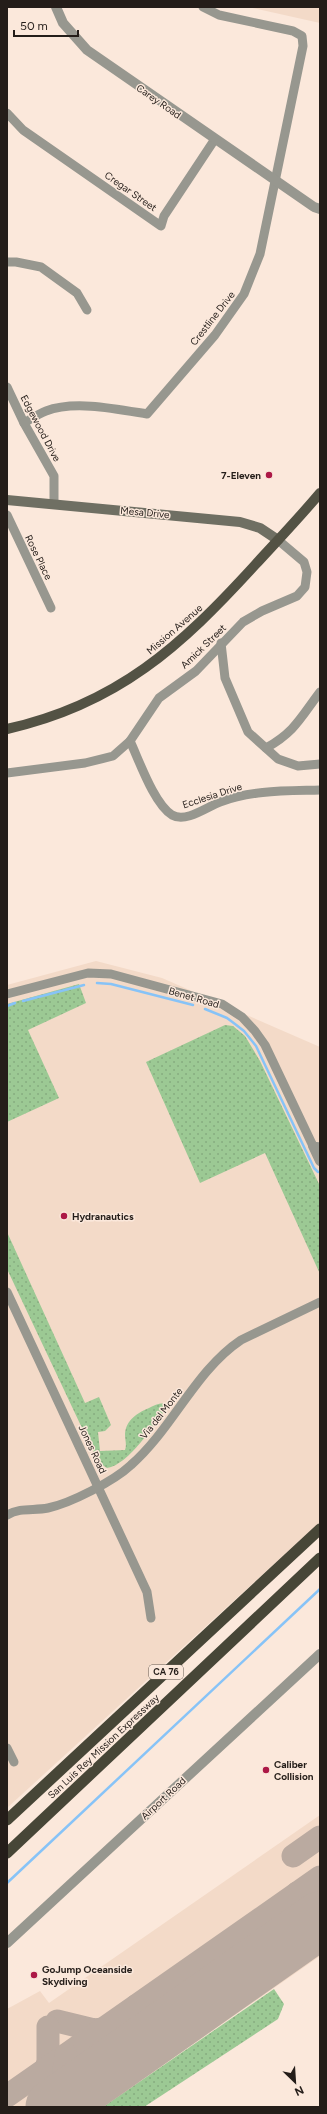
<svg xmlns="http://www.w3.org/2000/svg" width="327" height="2114" font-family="Figtree,sans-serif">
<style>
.built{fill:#f3dac8}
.grass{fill:url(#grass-dots)}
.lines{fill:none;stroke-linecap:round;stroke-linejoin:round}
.stream{stroke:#87c3f7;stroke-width:2.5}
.taxiway{stroke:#baaaa0;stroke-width:23}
.runway{stroke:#baaaa0;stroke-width:57}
.minor{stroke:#97978f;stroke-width:9}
.tertiary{stroke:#97978f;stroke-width:10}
.secondary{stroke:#6f6f63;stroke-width:10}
.primary{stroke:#535244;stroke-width:10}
.trunk{stroke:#474637;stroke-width:11}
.poi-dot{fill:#ac1846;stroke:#fbe8db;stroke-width:1.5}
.labels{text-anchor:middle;stroke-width:3;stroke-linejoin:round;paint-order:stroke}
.shield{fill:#fbe8db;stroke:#645a53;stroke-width:1}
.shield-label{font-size:9px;font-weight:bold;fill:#241d19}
.street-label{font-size:10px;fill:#241d19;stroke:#fbe8db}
.poi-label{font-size:10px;font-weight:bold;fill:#241d19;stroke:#fbe8db;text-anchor:start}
</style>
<defs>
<pattern id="grass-dots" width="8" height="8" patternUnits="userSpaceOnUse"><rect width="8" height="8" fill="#9cc994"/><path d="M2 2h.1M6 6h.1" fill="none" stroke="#86ac7f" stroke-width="1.8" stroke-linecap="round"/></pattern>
</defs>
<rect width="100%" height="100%" fill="#fbe8db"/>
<g class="built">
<path d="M248,7H320V23Z"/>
<path d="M96,961L162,978L320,1047V1522L7,1808V985Z"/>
<path d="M320,1815V1956L139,2082L122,2107H7V2009L40,1991L49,2003Z"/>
</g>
<g class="grass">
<path d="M79,984L86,1003L28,1030L59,1098L7,1122V1004Z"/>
<path d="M225,1025L233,1026L245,1036L260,1061L320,1186V1274L265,1153L200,1183L146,1062Z"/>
<path d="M7,1232L85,1403L99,1397L111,1425L105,1431L98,1432L100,1451L125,1450C127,1445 125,1440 125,1434C126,1420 137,1413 149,1408C155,1405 161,1402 167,1404L168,1406C155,1423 129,1465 107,1468L98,1462L7,1269Z"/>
<path d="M274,1989L284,2004L278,2019L144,2107H103Z"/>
</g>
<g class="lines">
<g class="stream">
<path d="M97,983L111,984L193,1005"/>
<path d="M23,1001L84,985"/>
<path d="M7,1006L15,1003"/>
<path d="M205,1009L227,1018L235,1024L244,1031L256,1046L314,1168L318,1172"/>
<path d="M7,1883L320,1589"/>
</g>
<g class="taxiway">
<path d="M293,1856L320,1837"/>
<path d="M297,1893C290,1903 295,1924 310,1923C313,1923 317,1921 319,1920"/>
<path d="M136,2006C128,2015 135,2032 148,2034C153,2035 159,2032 164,2030"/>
<path d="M131,2020C141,2031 141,2039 133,2051"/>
<path d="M57,2021L94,2030L103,2029"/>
<path d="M46,2069L48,2061V2027"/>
<path d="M7,2096L320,1877"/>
<path d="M53,2107L62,2086L66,2055"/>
</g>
<path class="runway" d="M54,2107L320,1920"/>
<g class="minor">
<path d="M7,113L23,130L161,226L164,216L215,139"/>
<path d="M7,262H16L41,267L77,293L87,310"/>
<path d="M7,387L24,423L54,476V504"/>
<path d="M24,423C31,419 38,414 46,411C74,400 117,409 147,414L215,335L244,294L260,254L303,46L302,36L293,31L219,15L203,7"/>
<path d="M7,515L51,608"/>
<path d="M221,643L225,678L248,732L278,759L298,766L320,764"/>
<path d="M130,741C139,760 154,804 172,815C186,823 207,807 220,802C252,790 286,791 320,790"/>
<path d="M266,748C295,732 301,717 320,692"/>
<path d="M7,773L85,763L113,756L130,741L159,698L196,671L243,622L262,611L297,596L305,587L307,572L304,562L278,540"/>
<path d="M7,994L88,973L111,974L222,1004L242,1017L255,1031L265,1045L313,1146L320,1147"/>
<path d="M7,1292L147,1592L151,1618"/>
<path d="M7,1515C21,1507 34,1511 48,1508C71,1503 114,1481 131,1465C173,1428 195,1371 241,1340L320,1302"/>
<path d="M7,1748L14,1762"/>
</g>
<g class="tertiary">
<path d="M56,7L63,23L87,50L314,207L320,209"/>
<path d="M313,1146L320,1161"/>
<path d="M7,1943L320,1654"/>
</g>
<path class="secondary" d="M7,500L240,522L260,528L278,540"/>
<path class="primary" d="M7,729C118,704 181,646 255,565C277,541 299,518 320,493"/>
<g class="trunk">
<path d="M7,1820L320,1529"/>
<path d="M7,1853L320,1558"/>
</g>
</g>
<g class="poi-dot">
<circle cx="269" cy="475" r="4"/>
<circle cx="64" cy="1216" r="4"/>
<circle cx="266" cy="1770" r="4"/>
<circle cx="34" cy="1975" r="4"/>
</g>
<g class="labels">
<rect class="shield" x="149" y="1665" width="34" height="14" rx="3"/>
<g class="shield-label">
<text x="166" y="1675">CA 76</text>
</g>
<g class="street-label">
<text transform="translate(159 101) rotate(35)" y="4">Carey Road</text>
<text transform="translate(131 191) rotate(35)" y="4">Cregar Street</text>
<text transform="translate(212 318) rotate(-52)" y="4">Crestline Drive</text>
<text transform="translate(41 428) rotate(62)" y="4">Edgewood Drive</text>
<text transform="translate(145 512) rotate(5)" y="4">Mesa Drive</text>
<text transform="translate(39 557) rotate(64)" y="4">Rose Place</text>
<text transform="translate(174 629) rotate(-41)" y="4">Mission Avenue</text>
<text transform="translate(203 646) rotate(-44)" y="4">Amick Street</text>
<text transform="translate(212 795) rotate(-18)" y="4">Ecclesia Drive</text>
<text transform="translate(194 997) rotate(16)" y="4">Benet Road</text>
<text transform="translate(161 1413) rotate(-52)" y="4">Via del Monte</text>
<text transform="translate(93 1449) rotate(65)" y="4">Jones Road</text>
<text transform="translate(103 1746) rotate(-43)" y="4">San Luis Rey Mission Expressway</text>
<text transform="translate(163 1798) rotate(-43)" y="4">Airport Road</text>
</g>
<g class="poi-label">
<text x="261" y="479" text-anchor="end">7-Eleven</text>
<text x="72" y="1220">Hydranautics</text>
<text x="274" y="1768">Caliber<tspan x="274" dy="12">Collision</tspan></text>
<text x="42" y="1973">GoJump Oceanside<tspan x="42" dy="12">Skydiving</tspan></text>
</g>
</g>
<rect width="327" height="2114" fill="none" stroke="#241d19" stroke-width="16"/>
<g transform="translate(295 2082) rotate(155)" stroke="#fbe8db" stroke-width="3" paint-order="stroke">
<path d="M0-3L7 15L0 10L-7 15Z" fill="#241d19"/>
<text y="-6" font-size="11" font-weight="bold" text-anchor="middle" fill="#241d19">N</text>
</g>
<path d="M14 30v6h64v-6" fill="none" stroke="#241d19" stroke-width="2"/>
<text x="20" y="30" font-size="12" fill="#241d19" stroke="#fbe8db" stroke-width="3" paint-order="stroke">50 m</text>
</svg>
